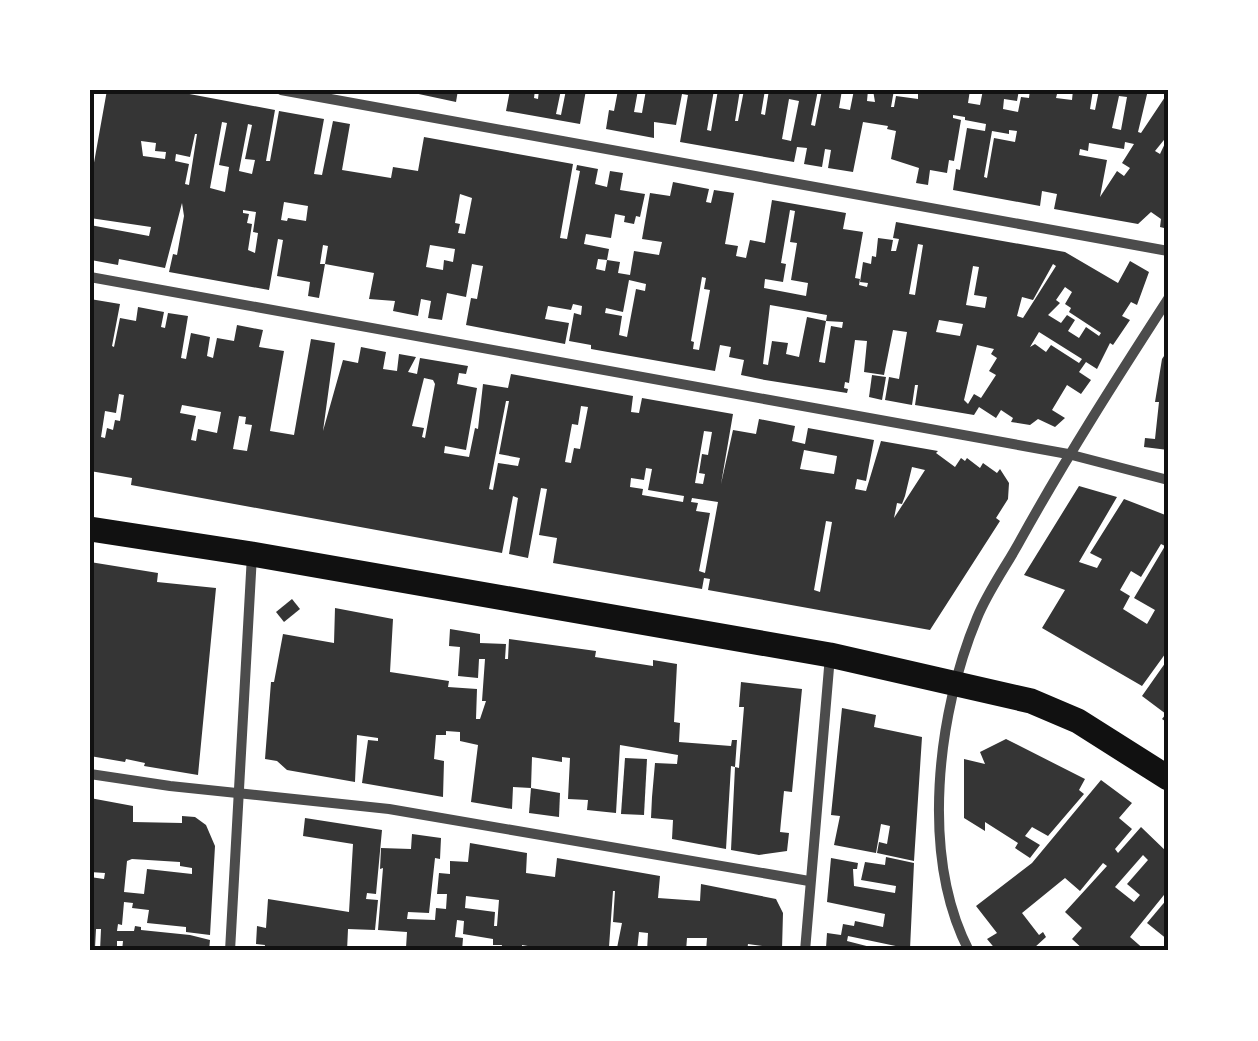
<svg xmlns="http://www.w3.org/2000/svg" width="1258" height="1041" font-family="'IBM Plex Sans',sans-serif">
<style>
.building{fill:#353535;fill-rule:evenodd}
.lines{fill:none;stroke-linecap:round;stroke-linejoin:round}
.minor{stroke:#4c4c4c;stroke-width:10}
.primary{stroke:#111;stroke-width:25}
.neatline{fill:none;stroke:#111;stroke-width:4}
</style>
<rect width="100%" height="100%" fill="#fff"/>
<g class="building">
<path d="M107,90H168L275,110L266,161H270L279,111L324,119L314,174L322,175L333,121L350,124L342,170L391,178L393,167L418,171L424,137L573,164L560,238L567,239L580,171L576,170L577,165L598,169L595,184L607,187L610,171L623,173L620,190L645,194L640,217L636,216L634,224L624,222L625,216L615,214L611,238L586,234L584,244L609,249L607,260L598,259L596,269L605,271L607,260L620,262L618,273L630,275L634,251L659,255L662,242L642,239L650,193L670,196L673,182L709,189L706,202L711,203L714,190L734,193L725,244L738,246L736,256L746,258L750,240L765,243L772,200L846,213L843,229L863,232L855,278L860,279L859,285L867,287L868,283L860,282L863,262L871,264L872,256L876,257L878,238L893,240L891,251H896L899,239L893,238L896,222L1065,252L1118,283L1130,261L1149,272L1137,305L1131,302L1122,316L1130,320L1113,345L1110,343L1097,369L1086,362L1079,372L1091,380L1081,394L1067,385L1052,410L1065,418L1055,427L1038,419L1030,425L1011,422L1013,418L1001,410L996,418L979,407L974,415L915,405L918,385H915L912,405L885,400L889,377L899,379L907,332L893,330L884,375L864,372L867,341L855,340L849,383L845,382L844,388L848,389L847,393L765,380L741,375L744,360L729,357L731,347L720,345L715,371L591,349V345L569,341L574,313L581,315L582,306L573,304L571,310L548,306L545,319L569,323L565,344L466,325L471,298L477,299L483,266L477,265L472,264L466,297L447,293L442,320L428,318L431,301L421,299L418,316L393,311L395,301L369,299L374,273L325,264L328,246L323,245L320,264H325L319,298L308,296L310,282L277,276L283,240L278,239L269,290L169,272L173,254L177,255L184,216L182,203L165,268L119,259L118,265L91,260L90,225L149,236L151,227L90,218V185ZM222,122L227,123L219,165L229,167L225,192L210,188ZM248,124L252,125L245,159L255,160L252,174L239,171ZM195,134H197L189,185L185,184L189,164L175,161L176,154L190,157ZM141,141L156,143L155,151L166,152L165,159L143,156ZM460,194L472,198L465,234L458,233L460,224L455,223ZM284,202L308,206L306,221L288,218L287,221L281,220ZM243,210L256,212L253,232L258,233L255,253L248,250L252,224L247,223L249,214L243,213ZM790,210L795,211L790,242L797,243L791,280L808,283L806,296L764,288L765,279L783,282L786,264L781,263ZM918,244L923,245L915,295L909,294ZM430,245L455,249L453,262L444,260L443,270L426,267ZM1053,264L1056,266L1023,318L1017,316L1022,297L1033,300ZM973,266L979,267L974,295L987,297L985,308L966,305ZM702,277L706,278L704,289L710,290L699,350L693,349L694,342L691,341ZM629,280L646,284L645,291L636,289L627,337L619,335L622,316L605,313L606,308L623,312ZM1065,287L1072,292L1065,304L1071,308L1069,312L1101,333L1099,336L1086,327L1079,338L1068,331L1075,320L1067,315L1061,323L1048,315L1060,303L1056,300ZM770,305L827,315L826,321L807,317L799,357L786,354L788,343L772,341L768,365L763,364ZM939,320L963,324L960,336L936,332ZM826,321L843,322L842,328L831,326L825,363L819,362ZM1039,332L1082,359L1079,363L1051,345L1046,352L1035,344L1030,347ZM977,345L994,349L991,354L997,358L989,371L996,375L981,398L974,394L968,404L964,400Z"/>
<path d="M400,90H458L456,102Z"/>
<path d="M510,90H535L534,98L538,99L539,90H561L556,114L561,115L566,90H586L580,124L506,111Z"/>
<path d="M618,90H638L634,112L642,113L646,90H714L707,130L711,131L718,90H740L735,121H738L744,90H765L761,114L765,115L769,90H818L811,125L815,126L822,90H842L839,108L850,110L854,90H868L867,101L875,102L873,90H894L891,107H894L896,96L918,99V94L905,90H970L968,103L980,105L983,90H1019L1017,101L1004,99L1003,109L1018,112L1021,97L1029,98L1030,90H1058L1056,98L1072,100L1073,90H1093L1090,109L1095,110L1099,90H1148L1138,132L1141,133L1165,97L1168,99V135L1155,151L1160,154L1168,137V229L1160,227L1161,219L1151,212L1138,224L1054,209L1057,194L1042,191L1040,206L953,190L956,169L960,170L967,128L985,131L986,124L965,120V117L953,115V118L961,120L954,161L949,160L947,173L930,170L928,185L916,183L919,168L891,159L896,131L887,129L888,126L863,122L853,172L828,168L831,150L825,149L822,167L804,164L807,148L797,147L794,162L680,142L688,95L682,94L676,125L654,122V138L606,129L609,110L614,111ZM1119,96L1127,97L1121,130L1112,128ZM789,99L799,101L791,141L782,139ZM1009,130L1017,131L1015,142L994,138L987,178L984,177L992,131L1009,134ZM1125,142L1134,144L1122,163L1130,168L1124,176L1117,171L1100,197L1107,160L1079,155L1080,149L1088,151L1089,143L1124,149Z"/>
<path d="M90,299L120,304L112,346L114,347L120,318L136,321L138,307L164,312L161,327L165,328L168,313L188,316L181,358L186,359L191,333L210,337L207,356L213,358L217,338L234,341L237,325L263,330L259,347L284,351L270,431L294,435L311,339L335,343L323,431L343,360L358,363L361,347L386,352L383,369L397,371L399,354L416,357L408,372L417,374L420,358L468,366L466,374L459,373L457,384L477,388L466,450L445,446L444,453L469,457L475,428L478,429L483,384L508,388L511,374L633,396L631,412L639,413L642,398L733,414L721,484L733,430L756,434L759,419L795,426L792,441L805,444L808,428L874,440L866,481L857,479L855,489L866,491L881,441L938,451L936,453L955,467L961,458L965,461L967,458L980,468L983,463L997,473L1000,469L1009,483L1008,499L996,518L1000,521L930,630L708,590L710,579L704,578L702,589L553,563L557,538L539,535L547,489L541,488L528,558L509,554L518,498L513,496L502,553L131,485L132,478L90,471V415L93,411H90ZM424,378L433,380L435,384L425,438L422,437L424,428L412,426ZM119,394L124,395L120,421L115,420L113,430L107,428L105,438L101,437L105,411L116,413ZM506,401H509L499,454L520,458L518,466L498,463L493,490L489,489ZM182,405L221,412L217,433L198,429L196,441L191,440L196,416L180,413ZM581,406L588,407L580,449L574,448L571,463L565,462L572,424L578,425ZM239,416L246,417L245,424L252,425L247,451L233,449ZM704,431L712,432L708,455L702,454L699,473L705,474L703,484L695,483ZM804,450L837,456L834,474L800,469ZM912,467L925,470L894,518L897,503L902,504L905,496ZM646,468L652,469L648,490L684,496L683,502L642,495L643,489L630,487L631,478L644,480ZM692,498L718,502L705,573L699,571L710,513L696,511L698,503L691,502ZM826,521L832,522L820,592L814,590Z"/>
<path d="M1168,350V450L1144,447L1145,438L1155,439L1159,402H1155L1162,359Z"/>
<path d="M872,375L886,377L882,400L869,397Z"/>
<path d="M1079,486L1117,497L1079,562L1097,568L1102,559L1090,553L1124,499L1168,516V650L1142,686L1042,628L1065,590L1024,575ZM1161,544L1165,546L1134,598L1155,610L1147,624L1123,609L1130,596L1120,590L1131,571L1141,577Z"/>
<path d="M90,562L158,573L157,582L216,588L198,775L144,766L145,763L126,759L125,762L90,756Z"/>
<path d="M292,599L300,609L284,622L276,612Z"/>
<path d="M335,608L393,619L390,672L449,681L448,687L477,689L476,719H480L486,701H482L485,659H479L478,678L458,676L460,647L449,646L450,629L480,634V643L506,644L505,659H508L509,639L596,651L595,657L653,666V660L677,664L674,722L680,723L679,742L731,746L732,740H737L735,767L739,768L744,707H739L741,682L802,689L792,792L784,791L781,821L780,832L789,833L787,851L759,855L731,850L735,767L731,766L726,849L672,839L673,820L651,818L652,797L655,763L677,764L678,755L620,745L616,813L587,810L588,800L568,799L570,758L562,757V762L532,757L531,788L513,787L512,809L471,802L478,745L460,741V732L446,731V735H436L434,759L444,761L443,797L362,783L368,740L378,741V738L357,735L355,782L287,770L277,761L265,759L271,682H274L283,634L334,643Z"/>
<path d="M1168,659V723L1162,719L1166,714L1142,696Z"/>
<path d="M842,708L876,715L874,727L922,737L914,861L877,853L879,842L887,844L890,826L881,824L876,853L834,845L840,816L831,815Z"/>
<path d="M1006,739L1085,779L1079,790L1084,794L1048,836L1032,827L1025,836L1040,845L1030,858L1015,848L1018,843L985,822V831L964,818V759L985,764L980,752Z"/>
<path d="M625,758L647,759L644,815L621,814Z"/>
<path d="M1101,780L1132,803L1119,818L1132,829L1115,849L1118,853L1141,827L1168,853V890L1130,937L1146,951H1085L1072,939L1082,928L1065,912L1107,866L1103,863L1080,891L1065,878L1022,913L1039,935L1043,932L1046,937L1034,948L1037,951H997L987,939L997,933L976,906L1032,863ZM1143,855L1148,860L1127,884L1140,895L1134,902L1115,887Z"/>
<path d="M531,788L560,793L559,817L529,813Z"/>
<path d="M90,798L133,806V822L182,823V816L195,817L206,825L215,846L210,935L186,932V927L147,923L149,910L132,908L133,903L124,902L122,925L118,924L117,931H134L135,926L141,927V930L190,935L210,940L209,951H122L123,941H117V951H100L101,929H96L95,948L90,949V877L104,879L105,873L90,872ZM132,859L180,862V866L192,868V874L147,869L144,894L124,892L127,861Z"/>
<path d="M305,818L382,830L376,894L367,893L366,899L378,900L375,930L348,929L347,951H324L321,948L310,951H264L265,945L256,944L257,926L266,928L268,899L349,912L353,844L303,836Z"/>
<path d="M412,834L441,838L440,859L435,858L429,913L408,912L407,919L435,920L436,908L446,909L447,894H437L439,873L450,874V861L468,862L470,843L527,853L526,873L555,877L557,858L660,876L658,898L700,901L701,884L776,899L783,913L782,949L748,944L747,951H706L707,938H687L686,951H647L648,933L639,932L637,951H592L593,947L581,946V951H556L522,945V951H501L502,945H493V939L463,934L464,921L457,920L455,937L463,938L462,951L406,948L407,932L378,930L383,868L380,869L381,848L411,849ZM613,891H615L613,922L622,923L617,948L609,947ZM466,896L499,900L497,926H494L495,912L465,908Z"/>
<path d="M886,857L914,863L910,949L848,936L847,941L886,951L826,948L827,933L841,935L843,924L854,926L855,921L883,927L885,914L827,902L831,858L858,863L857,869H853L854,886L895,893L896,886L861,880L865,862L885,865Z"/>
<path d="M1168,898V940L1147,923Z"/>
</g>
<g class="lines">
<g class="minor">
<path d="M281,90L1168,251"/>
<path d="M90,277L1068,454L1168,480"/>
<path d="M90,774L170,786L389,809L809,881"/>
<path d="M230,951L252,555"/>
<path d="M805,951L830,656"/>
<path d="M969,951C920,856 937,714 977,618C988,591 1007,565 1021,539C1067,456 1117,378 1168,299"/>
</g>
<path class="primary" d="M90,529L252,554L830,655L1031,701L1078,721L1168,778"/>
</g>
<rect width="1258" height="1041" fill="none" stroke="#ffffff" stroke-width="185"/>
<rect x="92" y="92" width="1074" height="856" class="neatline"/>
</svg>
